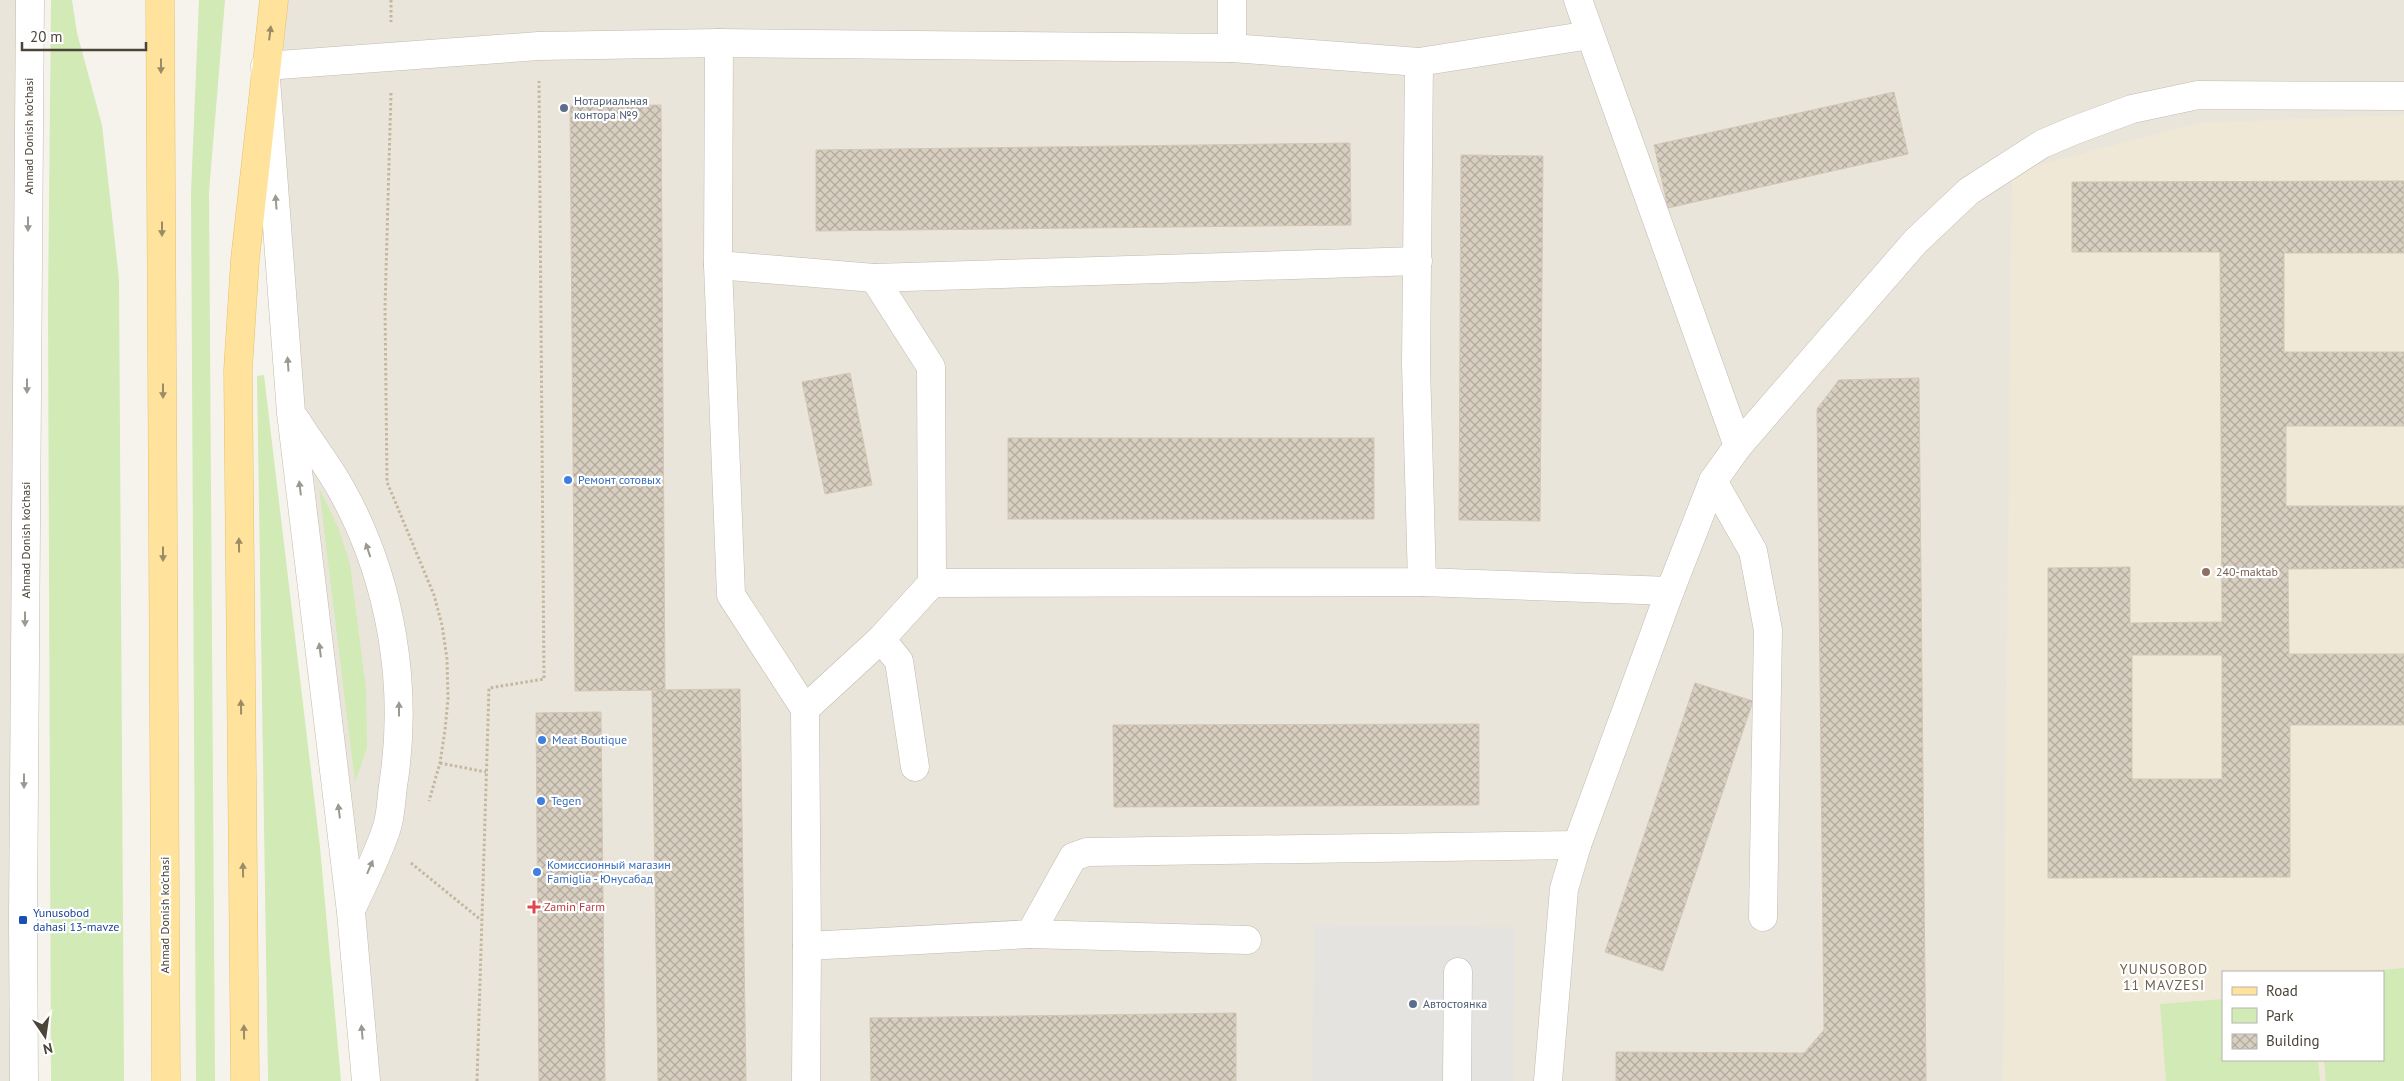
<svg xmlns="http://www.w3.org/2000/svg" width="2404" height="1081" font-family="'PT Sans',sans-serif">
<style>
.residential{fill:#eae5da;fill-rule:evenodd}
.education{fill:#efe8d6;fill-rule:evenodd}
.green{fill:#d2eab5}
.parking{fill:#e5e3e0}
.building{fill:url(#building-cross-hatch);stroke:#d3c7b4;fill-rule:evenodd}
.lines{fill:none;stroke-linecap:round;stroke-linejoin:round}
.minor-casing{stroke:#c2bbae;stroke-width:29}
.major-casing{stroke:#e6c16a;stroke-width:29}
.path{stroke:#c4b79f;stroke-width:3;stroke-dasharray:2.5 2.5;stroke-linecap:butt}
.minor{stroke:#fff;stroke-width:28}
.major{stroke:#ffe39c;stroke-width:28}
.oneway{fill:#9c8c66}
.oneway2{fill:#9c9892}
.service-dot{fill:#5c6f8a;stroke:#fff;stroke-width:2}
.shop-dot{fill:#3f7fe0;stroke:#fff;stroke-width:2}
.education-dot{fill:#8d6e63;stroke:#fff;stroke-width:2}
.health-dot{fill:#e0444e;stroke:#fff;stroke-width:2}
.transit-dot{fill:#1a4fb4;stroke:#fff;stroke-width:2}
.labels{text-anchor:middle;stroke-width:4.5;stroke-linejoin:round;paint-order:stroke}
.service-label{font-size:12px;fill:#4e5e75;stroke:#fff;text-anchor:start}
.street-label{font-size:12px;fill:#4b4439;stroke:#fff}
.shop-label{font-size:12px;fill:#366cbe;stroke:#fff;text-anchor:start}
.education-label{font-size:12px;fill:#785e54;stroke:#fff;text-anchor:start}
.health-label{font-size:12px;fill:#be3a42;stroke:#fff;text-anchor:start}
.transit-label{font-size:12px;fill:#164399;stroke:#fff;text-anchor:start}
.neighbourhood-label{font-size:14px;letter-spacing:1px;fill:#6e6250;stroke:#fff}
</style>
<defs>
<pattern id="building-cross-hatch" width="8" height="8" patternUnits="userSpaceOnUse" patternTransform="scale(1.25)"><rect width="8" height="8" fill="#d8cfc1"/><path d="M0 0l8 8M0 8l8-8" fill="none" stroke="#b1aa9e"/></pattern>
</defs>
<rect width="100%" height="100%" fill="#f6f3ec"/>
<g class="residential">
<path d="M0,0H30L24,1081H0Z"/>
<path d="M274,0H2404V1081H366L291,413ZM2223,972H2383V1060H2223Z"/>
</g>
<path class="education" d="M2404,115V1081H2003L2012,172L2198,123ZM2223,972H2383V1060H2223Z"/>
<g class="green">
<path d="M51,0H72L77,33L102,125L119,279L124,1081H51L48,309Z"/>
<path d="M199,0H225L209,192L215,1081H196L191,193Z"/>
<path d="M264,375L320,847L341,1081H268L257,376Z"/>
<path d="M319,488L338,527L350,564L366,689L367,748L355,782Z"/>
<path d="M2404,968V1081H2326L2324,1060H2383V972H2359Z"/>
<path d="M2223,999V1060H2318L2320,1081H2166L2160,1004Z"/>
</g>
<path class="parking" d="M1314,925L1515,927L1513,1081H1312Z"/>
<g class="building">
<path d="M1894,92L1908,154L1668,208L1654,145Z"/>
<path d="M661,105L665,690L575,691L570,106Z"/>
<path d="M1350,143L1351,225L816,231V150Z"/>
<path d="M1461,155L1543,156L1540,521L1459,520Z"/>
<path d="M2404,181V253H2284V352H2404V426H2286V506H2404V568L2288,569L2289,654H2404V725H2290V877L2048,878V568L2130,567V623L2222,622L2220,252H2072V182ZM2132,655H2222V779H2132Z"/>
<path d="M850,373L872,485L825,494L802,382Z"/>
<path d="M1919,378L1926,1081H1616V1052L1804,1053L1824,1030L1817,409L1839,380Z"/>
<rect x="1008" y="438" width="366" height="81"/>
<path d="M1695,683L1753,701L1663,971L1605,952Z"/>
<path d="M740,689L746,1081H658L652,690Z"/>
<path d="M601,712L605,1081H539L536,713Z"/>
<path d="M1479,724V805L1114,807L1113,725Z"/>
<path d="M1236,1013V1081H871L870,1018Z"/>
</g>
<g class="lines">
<defs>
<g id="minor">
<path d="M1578,0L1738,446"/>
<path d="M719,43L718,265L731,595L805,709L807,946L806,1081"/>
<path d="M1232,48V0"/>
<path d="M718,265L874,278L1418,261"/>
<path d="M296,420C310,443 328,465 341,489C391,578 409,686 393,786C391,800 391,817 386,830C377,857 363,884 351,910"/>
<path d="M1713,481L1753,551L1768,630L1763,917"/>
<path d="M1422,582L1670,591"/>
<path d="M932,583L1422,582L1416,365L1419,62"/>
<path d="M881,639L899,661L915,767"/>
<path d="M805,709L881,639L932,583L931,367L874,278"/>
<path d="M1030,934L1247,940"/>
<path d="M807,946L1030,934L1073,857L1087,852L1577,845"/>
<path d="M24,1081L23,920L30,0"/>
<path d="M366,1081L351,912L291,413L265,66L539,46L719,43L1232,48L1419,62L1590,35"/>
<path d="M1457,1081L1458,972"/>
<path d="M1548,1081L1564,889L1577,845L1670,591L1713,481L1738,446L1835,334L1916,241L1969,191L2042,144L2075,130L2132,109L2198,95L2404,96"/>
</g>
<g id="major">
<path d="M160,0L166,1081"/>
<path d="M245,1081L238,370L245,260L274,0"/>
</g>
</defs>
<use href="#minor" class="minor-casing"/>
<use href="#major" class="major-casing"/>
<g class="path">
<path d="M391,0V22"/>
<path d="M391,93L385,307L387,482L434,595L442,625L447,659L448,699L445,730L440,763L429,801"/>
<path d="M440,763L486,772"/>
<path d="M411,863L481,920"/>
<path d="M477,1081L489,688L544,679L539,81"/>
</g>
<use href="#minor" class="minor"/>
<use href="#major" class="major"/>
</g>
<defs><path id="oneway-solid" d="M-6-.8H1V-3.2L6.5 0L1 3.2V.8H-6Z" transform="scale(1.25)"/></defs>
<g class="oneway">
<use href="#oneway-solid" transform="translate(270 33) rotate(-83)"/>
<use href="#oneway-solid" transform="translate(161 66) rotate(90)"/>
<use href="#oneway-solid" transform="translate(162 229) rotate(90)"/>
<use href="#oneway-solid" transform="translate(163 391) rotate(90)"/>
<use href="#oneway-solid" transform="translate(239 545) rotate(-91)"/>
<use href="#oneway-solid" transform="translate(163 554) rotate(90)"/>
<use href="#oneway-solid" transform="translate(241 707) rotate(-91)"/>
<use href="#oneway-solid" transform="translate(243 870) rotate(-91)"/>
<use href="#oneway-solid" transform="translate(244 1032) rotate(-91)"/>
</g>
<g class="oneway2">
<use href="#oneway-solid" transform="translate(276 202) rotate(-94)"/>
<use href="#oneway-solid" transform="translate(28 224) rotate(90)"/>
<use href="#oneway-solid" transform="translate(288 364) rotate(-94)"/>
<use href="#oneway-solid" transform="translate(27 386) rotate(90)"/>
<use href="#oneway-solid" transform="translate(300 488) rotate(-97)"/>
<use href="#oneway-solid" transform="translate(368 550) rotate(-108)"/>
<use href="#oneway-solid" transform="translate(25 619) rotate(90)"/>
<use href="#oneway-solid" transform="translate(320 650) rotate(-97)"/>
<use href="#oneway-solid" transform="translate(399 709) rotate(-90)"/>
<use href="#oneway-solid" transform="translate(24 781) rotate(90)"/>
<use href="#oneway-solid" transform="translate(339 811) rotate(-97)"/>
<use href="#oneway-solid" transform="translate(370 867) rotate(-67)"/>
<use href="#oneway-solid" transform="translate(362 1032) rotate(-95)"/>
</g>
<g class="service-dot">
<circle cx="564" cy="108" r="5"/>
<circle cx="1413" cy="1004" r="5"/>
</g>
<g class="shop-dot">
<circle cx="568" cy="480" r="5"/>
<circle cx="542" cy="740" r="5"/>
<circle cx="541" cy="801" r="5"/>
<circle cx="537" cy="872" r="5"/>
</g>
<circle class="education-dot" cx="2206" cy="572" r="5"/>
<path class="health-dot" d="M531.5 899.5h5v5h5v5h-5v5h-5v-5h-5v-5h5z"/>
<rect class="transit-dot" x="18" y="915" width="10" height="10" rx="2.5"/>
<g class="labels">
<g class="service-label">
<text x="574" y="105">Нотариальная<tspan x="574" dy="14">контора №9</tspan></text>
<text x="1423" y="1008">Автостоянка</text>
</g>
<g class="street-label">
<text transform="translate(29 136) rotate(-90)" y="4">Ahmad Donish ko'chasi</text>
<text transform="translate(26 540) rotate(-90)" y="4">Ahmad Donish ko'chasi</text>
<text transform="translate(165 915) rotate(-90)" y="4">Ahmad Donish ko'chasi</text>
</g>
<g class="shop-label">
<text x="578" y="484">Ремонт сотовых</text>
<text x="552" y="744">Meat Boutique</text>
<text x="551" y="805">Tegen</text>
<text x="547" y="869">Комиссионный магазин<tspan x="547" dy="14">Famiglia - Юнусабад</tspan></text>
</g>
<g class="education-label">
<text x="2216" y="576">240-maktab</text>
</g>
<g class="health-label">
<text x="544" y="911">Zamin Farm</text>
</g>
<g class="transit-label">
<text x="33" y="917">Yunusobod<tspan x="33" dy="14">dahasi 13-mavze</tspan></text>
</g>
<g class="neighbourhood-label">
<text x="2164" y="974">YUNUSOBOD<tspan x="2164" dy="16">11 MAVZESI</tspan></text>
</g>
</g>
<rect x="2222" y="971" width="162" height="90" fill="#ffffff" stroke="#b7b4b0"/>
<rect x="2232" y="987" width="25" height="8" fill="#ffe39c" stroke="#b7b4b0"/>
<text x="2266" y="996" font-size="15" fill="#4b4439">Road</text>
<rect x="2232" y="1008" width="25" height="15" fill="#d2eab5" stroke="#b7b4b0"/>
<text x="2266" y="1021" font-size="15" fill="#4b4439">Park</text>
<rect x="2232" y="1034" width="25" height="15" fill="url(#building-cross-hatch)" stroke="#b7b4b0"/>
<text x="2266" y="1046" font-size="15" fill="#4b4439">Building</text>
<g transform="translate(45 1036) rotate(167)" stroke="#ffffff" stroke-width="4" paint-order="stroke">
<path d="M0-4L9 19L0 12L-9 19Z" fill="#4b4439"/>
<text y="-8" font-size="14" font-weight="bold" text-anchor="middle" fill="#4b4439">N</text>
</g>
<path d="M22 42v8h124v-8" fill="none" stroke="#4b4439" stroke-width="2.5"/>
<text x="30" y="42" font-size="15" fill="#4b4439" stroke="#ffffff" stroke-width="4" paint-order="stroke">20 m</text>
</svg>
